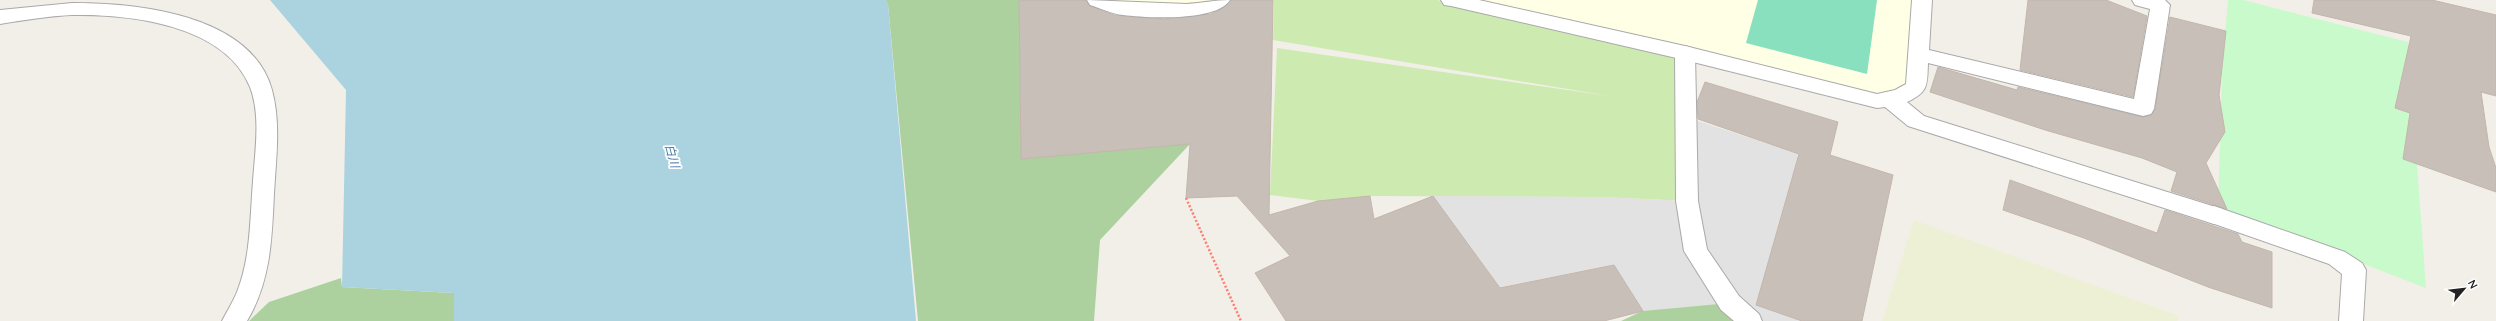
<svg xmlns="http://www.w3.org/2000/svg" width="2496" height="321" font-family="Quicksand,'Noto Sans JP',sans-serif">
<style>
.education{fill:#ffffe5}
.farmland{fill:#eef0d5}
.grass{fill:#cdebb0}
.forest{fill:#add19e}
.park{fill:#c8facc}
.pitch{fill:#88e0be}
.parking{fill:#e2e2e2}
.water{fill:#aad3df}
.building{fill:#c7bfb8;stroke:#c4b6ab}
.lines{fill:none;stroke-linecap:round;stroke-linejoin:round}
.lane-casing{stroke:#a9a9a9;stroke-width:2}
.street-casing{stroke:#a9a9a9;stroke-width:2}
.path{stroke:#fa8072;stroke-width:2.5;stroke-dasharray:2 2;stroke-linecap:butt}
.lane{fill:#fff;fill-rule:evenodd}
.street{fill:#fff;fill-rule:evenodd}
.labels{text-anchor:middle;stroke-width:3.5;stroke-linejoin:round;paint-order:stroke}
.water-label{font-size:12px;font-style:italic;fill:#4a7aab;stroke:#fff}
</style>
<rect width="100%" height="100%" fill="#f2efe9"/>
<g class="education">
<path d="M1097,0H1220L1204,9H1122Z"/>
<path d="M1446,0H1922L1916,88L1877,101Z"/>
</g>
<path class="farmland" d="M1914,220L2179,316L2177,321H1882Z"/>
<path class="grass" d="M1274,0H1437L1685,53L1687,201L1601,197L1370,196L1318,201L1270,195L1277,48L1609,96L1273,40Z"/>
<g class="forest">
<path d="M886,0H1023L1190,144L1100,240L1094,321H918L888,5Z"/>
<path d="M341,278L342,287L454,293V321H249L269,302Z"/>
<path d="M1696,286L1742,321H1621Z"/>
</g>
<path class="park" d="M2228,0H2243L2408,42L2426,288L2218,208L2222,69Z"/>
<path class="pitch" d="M1758,0H1877L1867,74L1746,43Z"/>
<path class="parking" d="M1686,117L1799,154L1802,321H1757L1730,303L1643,311L1614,265L1500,288L1433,196L1601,197L1687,201Z"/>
<path class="water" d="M270,0H886L888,4L916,321H454V293L342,287L346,90Z"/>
<g class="building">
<path d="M1019,0H1086L1090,6L1114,15L1164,19L1211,14L1223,8L1231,0H1273L1269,215L1318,201L1370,196L1374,219L1433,196L1500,288L1614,265L1643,311L1604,321H1286L1255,273L1290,256L1237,196L1186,198L1190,144L1021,159Z"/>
<path d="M2028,0H2106L2147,16L2133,97L2020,70Z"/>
<path d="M2314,0H2432L2496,15V96L2481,92L2489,147L2496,168V192L2403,159L2410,113L2395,108L2411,36L2312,13Z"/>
<path d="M2170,17L2226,31L2219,95L2225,132L2206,163L2227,209L2171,191L2177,172L2142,158L2045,130L1930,92L1938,67L2017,90L2018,87L2143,117L2151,115L2155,109Z"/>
<path d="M1705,82L1838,122L1830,155L1893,175L1862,321H1802L1756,305L1799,154L1698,119L1697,102Z"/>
<path d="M2010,180L2157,233L2165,210L2238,234L2242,242L2272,252V308L2208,287L2084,238L2003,210Z"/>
</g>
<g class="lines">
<defs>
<g id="lane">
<path d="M1685,46L1692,48L1695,53L1698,201L1707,249L1739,296L1759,314L1762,321H1734L1721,310L1684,251L1676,201L1675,53L1678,48Z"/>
<path d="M2214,206L2345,252L2362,263L2366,270L2363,321H2339L2342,274L2329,264L2206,221L2203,215L2206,209Z"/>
</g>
<g id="street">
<path d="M1087,0L1187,4C1202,3 1215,0 1230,0C1216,22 1147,18 1123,15C1112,14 1100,8 1090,5Z"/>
<path d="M1441,0H1479L1685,46L1877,94L1895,90L1906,84L1912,0H1932L1929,50L2134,99L2150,9L2135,5L2132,0H2165L2170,5L2154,109L2151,114L2143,116L1928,63C1927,85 1929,92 1907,102L1924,116L2222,209L2225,215L2222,221L2214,224L1908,126L1885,107L1877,108L1685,60L1451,6L1444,5Z"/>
<path d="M72,3C137,3 251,14 272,90C281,123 276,159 274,193C272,237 271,281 247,321H222C227,311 233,302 237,292C251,257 250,217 253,181C255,152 261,115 250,87C225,25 131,14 72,15C48,16 24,20 0,24V10Z"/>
</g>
</defs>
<use href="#lane" class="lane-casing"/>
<use href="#street" class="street-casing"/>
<path class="path" d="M1186,198L1241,321"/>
<use href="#lane" class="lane"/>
<use href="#street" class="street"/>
</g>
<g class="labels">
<g class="water-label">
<text transform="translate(672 156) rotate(75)" y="4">白川</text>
</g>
</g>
<g transform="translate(2464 289) rotate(62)" stroke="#ffffff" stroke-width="3" paint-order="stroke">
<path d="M0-3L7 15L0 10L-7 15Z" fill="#222222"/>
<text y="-6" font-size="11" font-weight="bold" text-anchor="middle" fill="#222222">N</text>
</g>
</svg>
